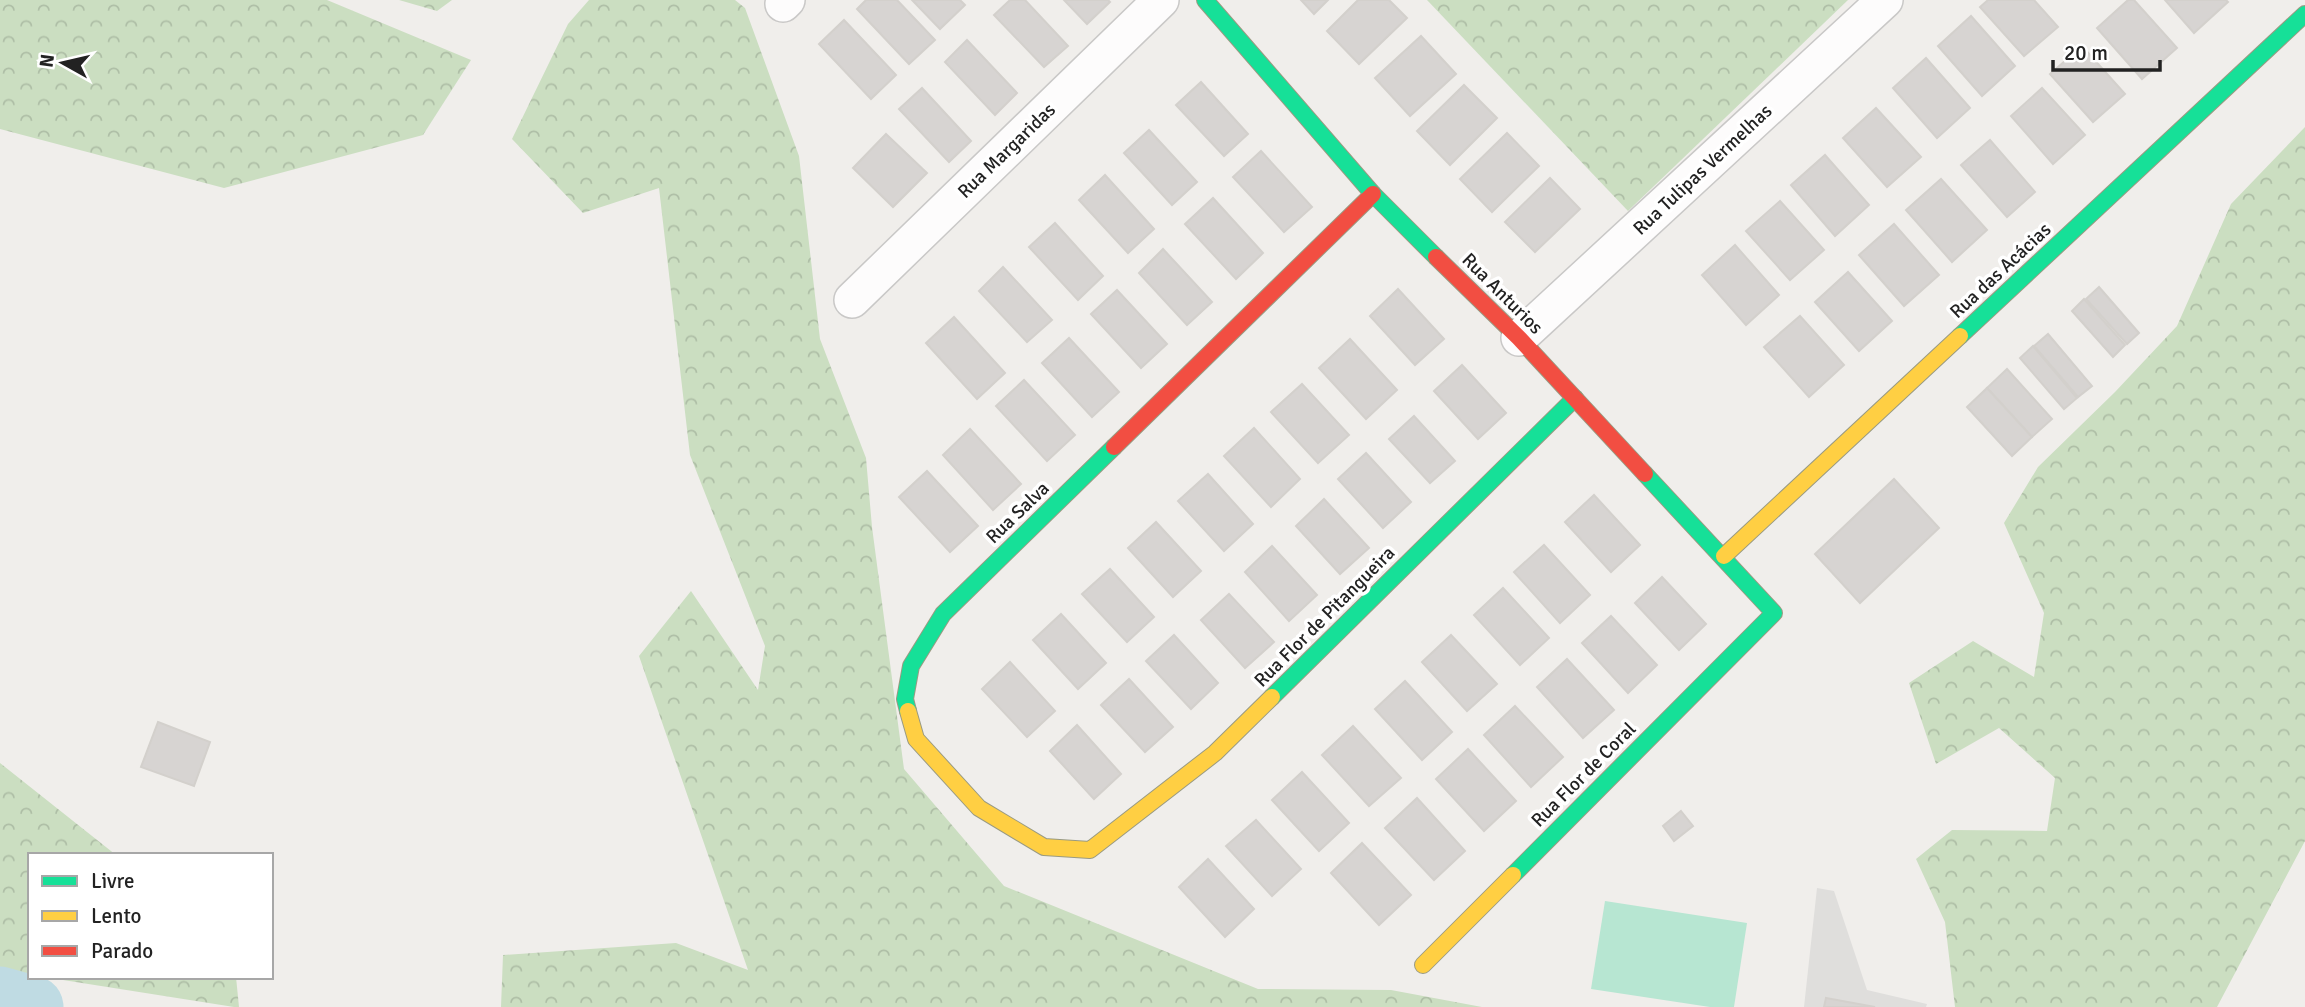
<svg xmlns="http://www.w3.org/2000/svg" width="2305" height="1007" font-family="Signika,sans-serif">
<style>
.residential{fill:#dfdedc}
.forest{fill:url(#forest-crowns)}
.pitch{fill:#b7e6d2}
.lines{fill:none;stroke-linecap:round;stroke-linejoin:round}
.river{stroke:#bfdbe3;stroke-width:63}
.building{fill:#d7d4d2;stroke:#d3d0cc;stroke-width:2}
.street-casing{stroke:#c9c8c7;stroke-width:38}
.fast-casing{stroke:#999a82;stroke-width:18}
.slow-casing{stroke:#999a82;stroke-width:18}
.jam-casing{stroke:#999a82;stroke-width:18}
.street{stroke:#fdfcfc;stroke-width:35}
.fast{stroke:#16e098;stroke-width:16}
.slow{stroke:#ffcf43;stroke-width:16}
.jam{stroke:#f24e42;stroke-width:16}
.labels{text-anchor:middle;stroke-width:7;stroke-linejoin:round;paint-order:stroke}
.street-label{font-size:19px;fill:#222;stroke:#fff}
</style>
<defs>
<pattern id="forest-crowns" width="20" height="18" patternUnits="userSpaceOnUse" patternTransform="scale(1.75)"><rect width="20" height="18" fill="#cbdec1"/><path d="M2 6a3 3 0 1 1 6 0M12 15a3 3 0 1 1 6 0" fill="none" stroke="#aebea6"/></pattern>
</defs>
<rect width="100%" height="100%" fill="#f0eeeb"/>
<path class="residential" d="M1817,888L1834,891L1867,990L1927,1004L1926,1007H1804Z"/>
<g class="forest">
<path d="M0,0H327L471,60L423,135L224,188L0,129Z"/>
<path d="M399,0H452L437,11Z"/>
<path d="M589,0H735L745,8L799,156L820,339L866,458L872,527L904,769L1004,886L1258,989L1391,990L1482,1007H501L503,955L676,943L748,970L639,656L691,591L758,690L765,646L690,455L659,188L583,213L512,139L568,24Z"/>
<path d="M1427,0H1848L1628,211Z"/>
<path d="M2305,127V841L2217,1007H1955L1945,922L1916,859L1952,830L2047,831L2055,778L1999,728L1936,764L1909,683L1973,641L2034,677L2044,613L2004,523L2038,467L2115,392L2177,326L2231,204Z"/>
<path d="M0,763L116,855H30V975L0,970Z"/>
<path d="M44,977H236L239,1007H234Z"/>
</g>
<path class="pitch" d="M1605,901L1747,923L1734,1007H1710L1591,989Z"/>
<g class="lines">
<path class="river" d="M0,998L32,1007"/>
</g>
<g class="building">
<path d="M866,0H897L935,40L909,64L857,9Z"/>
<path d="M912,0H960L965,5L940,29Z"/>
<path d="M1010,0H1025L1068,46L1044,67L994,15Z"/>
<path d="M1064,0H1108L1110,2L1087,24Z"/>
<path d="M1301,0H1328L1314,14Z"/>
<path d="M1358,0H1389L1407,18L1359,64L1327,31Z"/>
<path d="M1988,0H2034L2058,27L2024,56L1980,7Z"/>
<path d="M2128,0H2134L2177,48L2142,79L2097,28Z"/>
<path d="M2165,0H2226L2228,2L2194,33Z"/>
<path d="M1971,16L2015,66L1982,96L1938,46Z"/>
<path d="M844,20L896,75L871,99L819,44Z"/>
<path d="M1421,36L1456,74L1410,116L1375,78Z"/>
<path d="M967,40L1017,93L995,115L945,62Z"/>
<path d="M2082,46L2125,94L2093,122L2050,74Z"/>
<path d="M1926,58L1970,108L1937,138L1893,88Z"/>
<path d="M1201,82L1248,134L1224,156L1176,105Z"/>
<path d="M1464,85L1497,118L1450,165L1417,131Z"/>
<path d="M922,88L971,141L949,162L899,109Z"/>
<path d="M2042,88L2085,135L2053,164L2011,116Z"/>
<path d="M1876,108L1921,157L1887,187L1843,138Z"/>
<path d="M1149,130L1197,182L1172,205L1124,153Z"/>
<path d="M1507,133L1539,166L1492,212L1460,179Z"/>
<path d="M886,134L927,173L893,207L853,168Z"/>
<path d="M1990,140L2035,192L2007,217L1961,165Z"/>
<path d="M1261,151L1312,207L1284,232L1233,177Z"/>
<path d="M1825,155L1869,205L1835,236L1791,185Z"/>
<path d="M1105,175L1154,229L1128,253L1079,200Z"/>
<path d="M1550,178L1580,209L1535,252L1505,222Z"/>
<path d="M1941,179L1987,230L1952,262L1906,210Z"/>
<path d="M1213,198L1263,253L1236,279L1185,224Z"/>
<path d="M1780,201L1824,250L1790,280L1746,231Z"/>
<path d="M1055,223L1103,276L1078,300L1029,247Z"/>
<path d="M1894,224L1939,275L1904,306L1859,255Z"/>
<path d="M1735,245L1779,295L1746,325L1702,275Z"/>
<path d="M1163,249L1212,302L1187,325L1139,273Z"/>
<path d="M1003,267L1052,320L1027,342L979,291Z"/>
<path d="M1848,272L1892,321L1859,351L1815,302Z"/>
<path d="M2099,287L2139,333L2127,344L2086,299Z"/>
<path d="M1398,289L1444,339L1415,365L1370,316Z"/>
<path d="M1117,290L1167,344L1141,368L1091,314Z"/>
<path d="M2084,299L2125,345L2113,357L2072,311Z"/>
<path d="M1800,316L1844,365L1809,397L1764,347Z"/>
<path d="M954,317L1005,373L977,399L926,343Z"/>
<path d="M2048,334L2092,386L2078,397L2034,346Z"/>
<path d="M1069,338L1119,392L1092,417L1042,363Z"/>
<path d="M1350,339L1397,390L1366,419L1319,368Z"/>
<path d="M2033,346L2077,398L2064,409L2020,358Z"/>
<path d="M1462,365L1506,413L1478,439L1434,391Z"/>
<path d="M2007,369L2052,419L2032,437L1987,388Z"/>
<path d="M1024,380L1075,435L1047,461L996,406Z"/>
<path d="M1302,384L1349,435L1318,463L1271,412Z"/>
<path d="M1987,388L2032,437L2012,456L1967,407Z"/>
<path d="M1414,416L1455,461L1430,483L1389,439Z"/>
<path d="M1254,428L1300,479L1271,507L1224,456Z"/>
<path d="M970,429L1021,484L993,510L943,455Z"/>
<path d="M1366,453L1411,502L1383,528L1338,479Z"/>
<path d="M927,471L978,526L950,552L899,497Z"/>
<path d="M1208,474L1253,524L1224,551L1178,501Z"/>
<path d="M1894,479L1939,528L1860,603L1815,554Z"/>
<path d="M1594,495L1640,545L1611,572L1565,522Z"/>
<path d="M1324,499L1369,548L1340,574L1296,526Z"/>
<path d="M1156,522L1201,571L1173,597L1128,548Z"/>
<path d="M1544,545L1590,595L1560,623L1514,572Z"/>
<path d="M1272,546L1317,595L1289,621L1245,572Z"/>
<path d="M1110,569L1154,617L1127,642L1082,594Z"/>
<path d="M1662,577L1706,624L1679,650L1635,603Z"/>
<path d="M1503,588L1549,638L1520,665L1474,615Z"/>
<path d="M1229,594L1274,642L1245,668L1201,620Z"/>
<path d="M1061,614L1106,663L1078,689L1033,640Z"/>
<path d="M1611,616L1657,665L1628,693L1582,643Z"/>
<path d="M1174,635L1218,683L1191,709L1146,661Z"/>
<path d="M1451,635L1497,684L1467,711L1422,662Z"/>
<path d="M1567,659L1614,710L1583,738L1537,687Z"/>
<path d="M1010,662L1055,711L1027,737L982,689Z"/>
<path d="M1129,679L1173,727L1145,752L1101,705Z"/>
<path d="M1405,681L1452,732L1422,760L1375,709Z"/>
<path d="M1515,706L1563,757L1531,787L1484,735Z"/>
<path d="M158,722L210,742L194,786L141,767Z"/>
<path d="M1077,725L1121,774L1094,799L1050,751Z"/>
<path d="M1353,726L1401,778L1369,806L1322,755Z"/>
<path d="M1468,749L1516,801L1484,831L1436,779Z"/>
<path d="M1302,772L1349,823L1319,851L1272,800Z"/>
<path d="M1417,798L1465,851L1434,880L1385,828Z"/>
<path d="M1681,811L1693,826L1674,841L1663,826Z"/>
<path d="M1256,820L1301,869L1272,896L1226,846Z"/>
<path d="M1362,843L1411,895L1379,925L1331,873Z"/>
<path d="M1208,859L1254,909L1225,937L1179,887Z"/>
<path d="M1826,998L1875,1007H1824Z"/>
</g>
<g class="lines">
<defs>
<g id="street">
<path d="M783,4L787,0"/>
<path d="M852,300L1161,0"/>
<path d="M1519,338L1885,0"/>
</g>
<g id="fast">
<path d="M1205,0L1373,194L1436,257"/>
<path d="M1960,336L2305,14"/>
<path d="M1272,697L1575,398"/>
<path d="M908,711L905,699L911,666L943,614L1114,447"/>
<path d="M1513,875L1774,613L1645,474"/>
</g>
<g id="slow">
<path d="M1724,556L1960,336"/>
<path d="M908,711L916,739L979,808L1044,847L1090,850L1215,753L1272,697"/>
<path d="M1423,965L1513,875"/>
</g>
<g id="jam">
<path d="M1436,257L1519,338L1645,474"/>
<path d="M1114,447L1373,194"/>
</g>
</defs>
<use href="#street" class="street-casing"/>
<use href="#fast" class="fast-casing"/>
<use href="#slow" class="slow-casing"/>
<use href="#jam" class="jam-casing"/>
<use href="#street" class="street"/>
<use href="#fast" class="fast"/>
<use href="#slow" class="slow"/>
<use href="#jam" class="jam"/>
</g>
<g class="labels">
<g class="street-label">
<text transform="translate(1006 150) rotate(-44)" y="7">Rua Margaridas</text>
<text transform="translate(1702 169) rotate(-43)" y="7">Rua Tulipas Vermelhas</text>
<text transform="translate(2000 270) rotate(-43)" y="7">Rua das Acácias</text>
<text transform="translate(1503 293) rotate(45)" y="7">Rua Anturios</text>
<text transform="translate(1017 512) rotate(-44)" y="7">Rua Salva</text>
<text transform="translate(1324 616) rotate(-45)" y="7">Rua Flor de Pitangueira</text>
<text transform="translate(1583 774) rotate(-45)" y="7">Rua Flor de Coral</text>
</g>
</g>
<rect x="28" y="853" width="245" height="126" fill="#ffffff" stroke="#a7a7a7" stroke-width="2"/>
<rect x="42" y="876" width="35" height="10" fill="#16e098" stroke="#a7a7a7" stroke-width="2"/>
<text x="91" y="888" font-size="21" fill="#222222">Livre</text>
<rect x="42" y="911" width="35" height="10" fill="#ffcf43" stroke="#a7a7a7" stroke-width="2"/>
<text x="91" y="923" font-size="21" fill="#222222">Lento</text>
<rect x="42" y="946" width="35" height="10" fill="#f24e42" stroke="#a7a7a7" stroke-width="2"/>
<text x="91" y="958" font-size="21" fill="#222222">Parado</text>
<g transform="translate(63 63) rotate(278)" stroke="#ffffff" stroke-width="5" paint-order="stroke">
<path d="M0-5L12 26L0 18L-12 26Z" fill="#222222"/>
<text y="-10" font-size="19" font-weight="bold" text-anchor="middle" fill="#222222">N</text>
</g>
<path d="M2053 60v10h107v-10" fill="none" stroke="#222222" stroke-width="3.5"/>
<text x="2064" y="60" font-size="21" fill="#222222" stroke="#ffffff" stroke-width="5" paint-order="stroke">20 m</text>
</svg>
